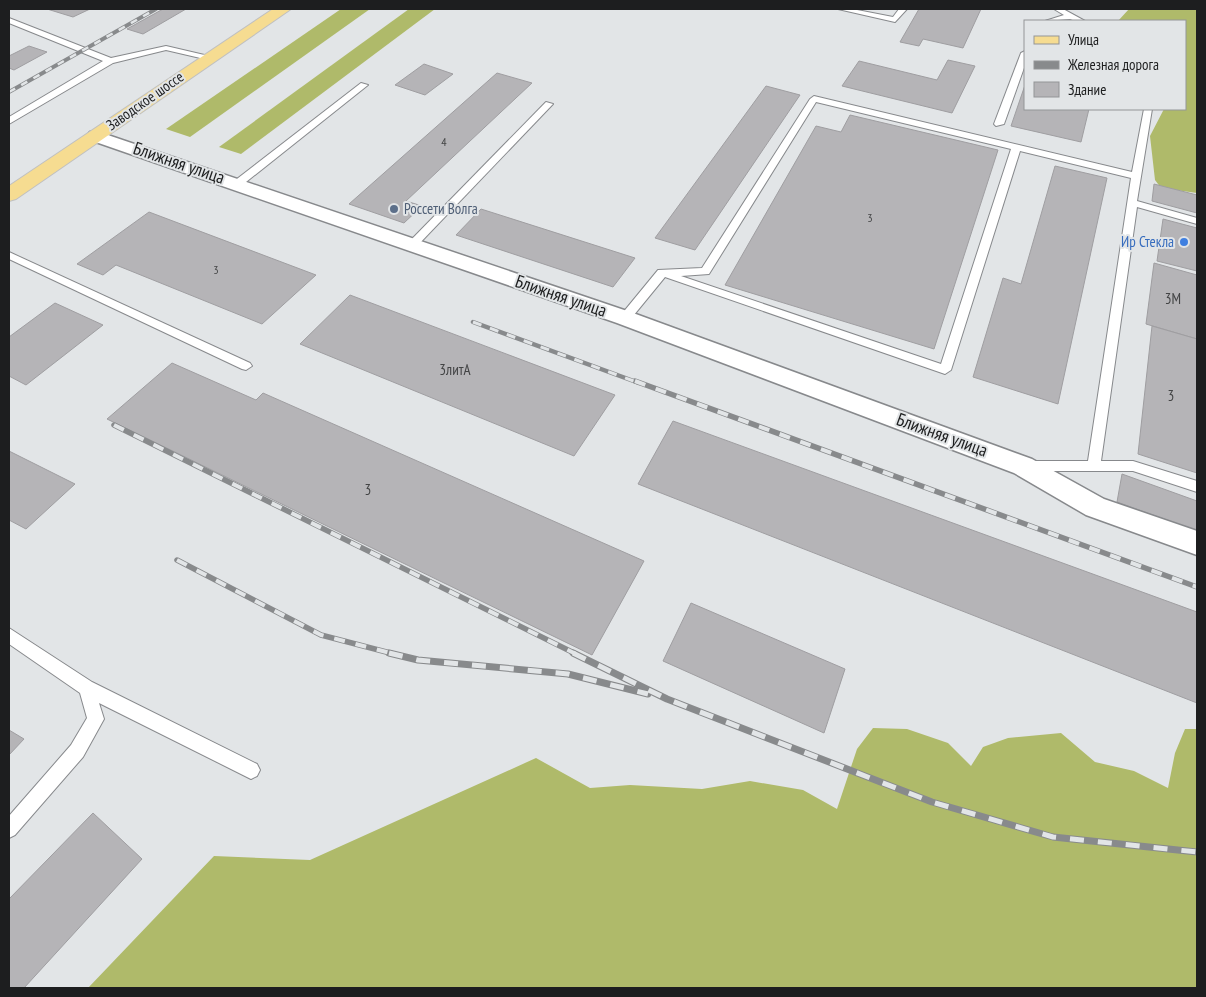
<svg xmlns="http://www.w3.org/2000/svg" width="1206" height="997" font-family="'PT Sans Narrow',sans-serif">
<style>
.forest{fill:#afba6a}
.building{fill:#b5b4b7;stroke:#9f9ea1}
.lines{fill:none;stroke-linecap:round;stroke-linejoin:round}
.lane-casing{stroke:#87898c;stroke-width:2}
.street-casing{stroke:#87898c;stroke-width:3}
.primary-casing{stroke:#c0c0c0;stroke-width:2}
.lane{fill:#fff;fill-rule:evenodd}
.street{fill:#fff;fill-rule:evenodd}
.primary{fill:#f6dc91;fill-rule:evenodd}
.rail-far3-casing{stroke:#888a8c;stroke-width:4}
.rail-far2-casing{stroke:#888a8c;stroke-width:4.5}
.rail-far1-casing{stroke:#888a8c;stroke-width:5.5}
.rail-casing{stroke:#888a8c;stroke-width:7}
.rail-far3{stroke:#e2e5e7;stroke-width:2.5;stroke-dasharray:7;stroke-linecap:butt}
.rail-far2{stroke:#e2e5e7;stroke-width:3;stroke-dasharray:9;stroke-linecap:butt}
.rail-far1{stroke:#e2e5e7;stroke-width:4;stroke-dasharray:11;stroke-linecap:butt}
.rail{stroke:#e2e5e7;stroke-width:5;stroke-dasharray:14;stroke-linecap:butt}
.service-dot{fill:#5c6f8a;stroke:#e2e5e7;stroke-width:2}
.shop-dot{fill:#3f7fe0;stroke:#e2e5e7;stroke-width:2}
.labels{text-anchor:middle;stroke-width:4;stroke-linejoin:round;paint-order:stroke}
.far-number-label{font-size:12px;fill:#434445}
.far-street-label{font-size:15px;fill:#1d1e1f;stroke:#e2e5e7}
.far-service-label{font-size:15px;fill:#4e5e75;stroke:#e2e5e7;text-anchor:start}
.far-shop-label{font-size:15px;fill:#366cbe;stroke:#e2e5e7;text-anchor:end}
.number-label{font-size:15px;fill:#434445}
.street-label{font-size:18px;fill:#1d1e1f;stroke:#e2e5e7}
</style>
<rect width="100%" height="100%" fill="#e2e5e7"/>
<g class="forest">
<path d="M341,9H370L190,137L166,129Z"/>
<path d="M409,9H435L241,154L219,147Z"/>
<path d="M1129,9H1197V193L1161,188L1155,180L1150,136L1164,109H1185V21H1118Z"/>
<path d="M873,728L907,729L948,743L971,766L983,747L1008,738L1061,733L1095,762L1134,771L1168,788L1175,753L1185,729H1197V988H88L214,856L310,860L536,758L590,788L630,785L702,789L750,781L803,790L837,809L857,749Z"/>
</g>
<g class="building">
<path d="M47,9H90L73,17Z"/>
<path d="M163,9H186L143,34L127,29Z"/>
<path d="M919,9H981L963,48L923,39L919,46L900,42Z"/>
<path d="M29,46L47,52L14,70L9,68V56Z"/>
<path d="M948,60L975,66L952,113L842,86L859,61L937,80Z"/>
<path d="M424,64L453,74L425,95L395,85Z"/>
<path d="M497,73L532,83L406,201L422,206L404,223L349,204Z"/>
<path d="M1025,85V109H1089L1081,142L1011,126Z"/>
<path d="M766,86L800,95L695,250L655,238Z"/>
<path d="M850,115L998,150L934,349L725,285L816,126L841,132Z"/>
<path d="M1055,166L1107,178L1058,404L973,377L1003,278L1021,284Z"/>
<path d="M1154,184L1197,195V213L1152,201Z"/>
<path d="M481,209L635,258L613,287L456,235Z"/>
<path d="M149,212L316,275L262,324L116,265L103,275L77,264Z"/>
<path d="M1163,219L1197,228V271L1157,261Z"/>
<path d="M1154,263L1197,275V339L1146,324Z"/>
<path d="M350,295L615,395L574,456L300,344Z"/>
<path d="M55,303L103,325L26,385L9,376V337Z"/>
<path d="M1152,326L1197,339V473L1138,454Z"/>
<path d="M172,363L256,400L263,393L644,561L592,655L107,419Z"/>
<path d="M673,421L1197,612V703L638,484Z"/>
<path d="M9,451L75,484L26,529L9,520Z"/>
<path d="M1122,474L1197,501V531L1117,502Z"/>
<path d="M691,603L845,669L824,733L663,661Z"/>
<path d="M9,730L24,739L9,755Z"/>
<path d="M93,813L142,859L24,988H9V899Z"/>
</g>
<g class="lines">
<defs>
<g id="lane">
<path d="M838,9H852L893,17L899,9H907L895,22Z"/>
<path d="M1054,9H1063L1085,21H1075L1070,19L1045,21L1064,15Z"/>
<path d="M9,18L111,58L166,46L213,57L209,60L166,50L113,63L9,124V117L103,61L9,23Z"/>
<path d="M1025,51V65L1004,124L996,126L994,124L1021,53Z"/>
<path d="M361,83L368,85L241,186H233V182Z"/>
<path d="M814,96L1132,172L1144,109H1152L1137,201L1197,218V224L1137,207L1101,461H1133L1197,481V492L1133,471H1027L1022,470L1020,466L1022,462L1027,461H1088L1131,178L1020,151L951,370L945,374L665,277L629,321H621V315L658,270L702,268L810,99ZM816,102L1011,149L941,364L681,276L709,274Z"/>
<path d="M546,102L553,104L417,246H409V242Z"/>
<path d="M9,252L250,363L252,366L246,370L242,369L9,259Z"/>
<path d="M9,628L92,682L257,764L260,770L257,776L251,779L99,703L104,719L83,757L15,835L9,838V816L71,745L87,718L80,693L9,644Z"/>
</g>
<path id="street" d="M96,131L633,313L1032,459L1104,499L1197,531V555L1086,515L1014,473L617,323L90,140L87,136L90,132Z"/>
<path id="primary" d="M273,9H291L16,199L9,201V186Z"/>
</defs>
<use href="#lane" class="lane-casing"/>
<use href="#street" class="street-casing"/>
<use href="#primary" class="primary-casing"/>
<use href="#lane" class="lane"/>
<use href="#street" class="street"/>
<use href="#primary" class="primary"/>
<defs>
<path id="rail-far3" d="M9,92L156,9"/>
<path id="rail-far2" d="M473,322L639,383"/>
<g id="rail-far1">
<path d="M635,381L1197,587"/>
<path d="M114,425L576,654"/>
<path d="M177,560L321,635L394,654"/>
</g>
<g id="rail">
<path d="M389,653L418,660L568,674L648,694"/>
<path d="M573,653L667,699L932,802L1053,837L1197,852"/>
</g>
</defs>
<use href="#rail-far3" class="rail-far3-casing"/>
<use href="#rail-far2" class="rail-far2-casing"/>
<use href="#rail-far1" class="rail-far1-casing"/>
<use href="#rail" class="rail-casing"/>
<use href="#rail-far3" class="rail-far3"/>
<use href="#rail-far2" class="rail-far2"/>
<use href="#rail-far1" class="rail-far1"/>
<use href="#rail" class="rail"/>
</g>
<circle class="service-dot" cx="394" cy="209" r="5"/>
<circle class="shop-dot" cx="1184" cy="242" r="5"/>
<g class="labels">
<g class="far-number-label">
<text x="444" y="146">4</text>
<text x="870" y="222">3</text>
<text x="216" y="274">3</text>
</g>
<g class="far-street-label">
<text transform="translate(145 101) rotate(-35)" y="5">Заводское шоссе</text>
</g>
<g class="far-service-label">
<text x="404" y="214">Россети Волга</text>
</g>
<g class="far-shop-label">
<text x="1174" y="247">Ир Стекла</text>
</g>
<g class="number-label">
<text x="1173" y="304">3М</text>
<text x="455" y="375">3литА</text>
<text x="1171" y="401">3</text>
<text x="368" y="495">3</text>
</g>
<g class="street-label">
<text transform="translate(179 163) rotate(19)" y="6">Ближняя улица</text>
<text transform="translate(561 296) rotate(19)" y="6">Ближняя улица</text>
<text transform="translate(942 435) rotate(20)" y="6">Ближняя улица</text>
</g>
</g>
<rect width="1206" height="997" fill="none" stroke="#1d1e1f" stroke-width="20"/>
<rect x="1024" y="20" width="162" height="90" fill="#e2e5e7" stroke="#939597"/>
<rect x="1034" y="36" width="25" height="8" fill="#f6dc91" stroke="#939597"/>
<text x="1068" y="45" font-size="15" fill="#1d1e1f">Улица</text>
<rect x="1034" y="61" width="25" height="8" fill="#888a8c" stroke="#939597"/>
<text x="1068" y="70" font-size="15" fill="#1d1e1f">Железная дорога</text>
<rect x="1034" y="82" width="25" height="15" fill="#b5b4b7" stroke="#939597"/>
<text x="1068" y="95" font-size="15" fill="#1d1e1f">Здание</text>
</svg>
